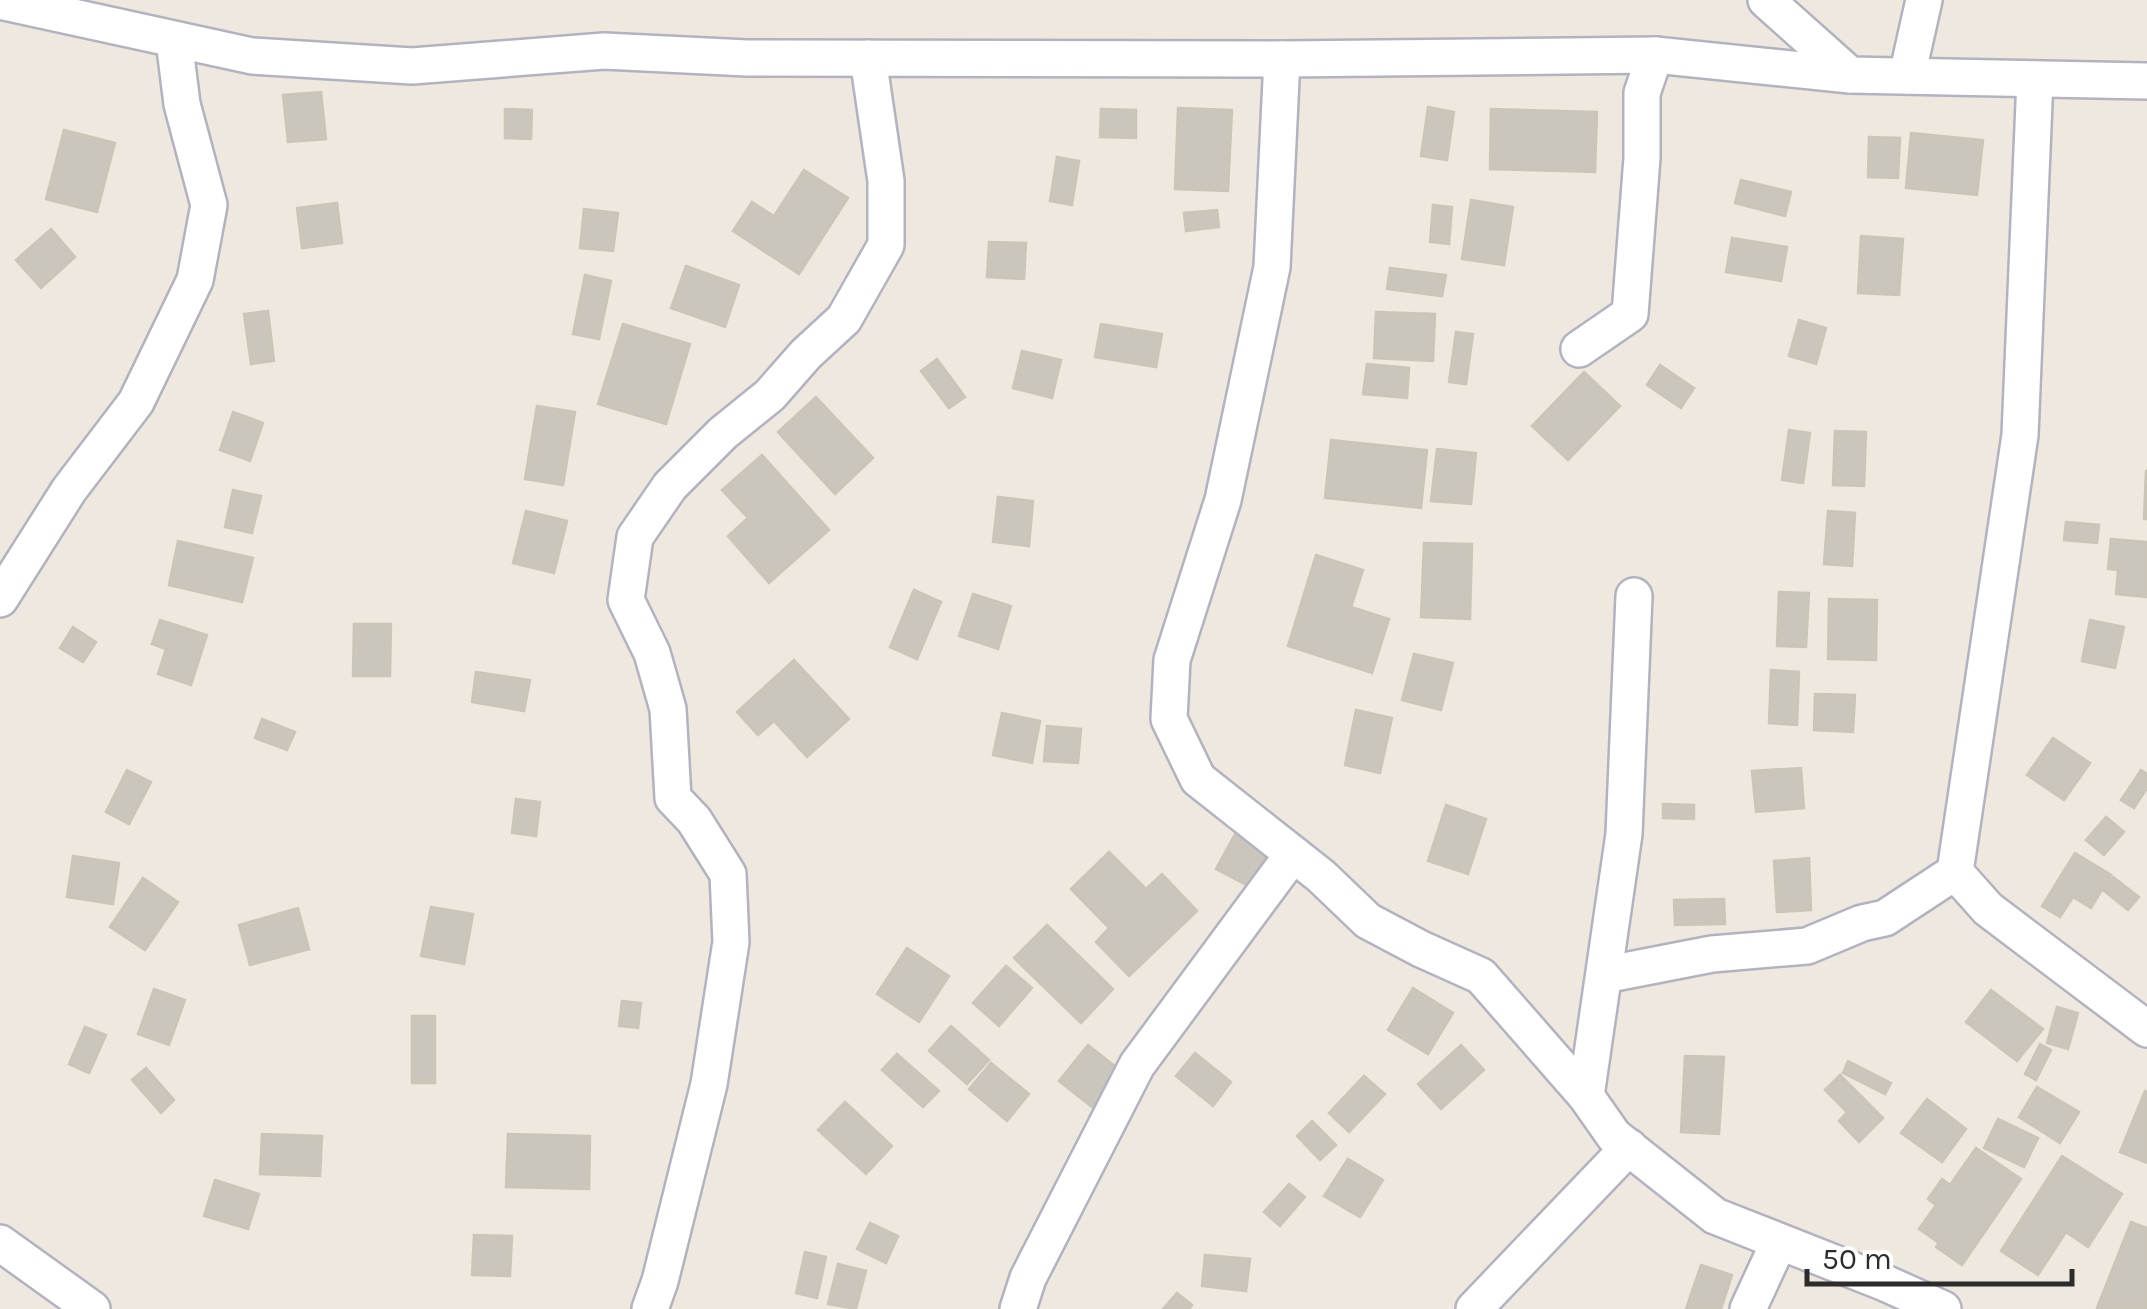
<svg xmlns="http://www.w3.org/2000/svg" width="2147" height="1309" font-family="Karla,sans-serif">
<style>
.building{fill:#cac6bc;stroke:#cbc5b7;stroke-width:2.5}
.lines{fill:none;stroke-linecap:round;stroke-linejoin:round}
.minor-casing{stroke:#b2b3c1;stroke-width:40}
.minor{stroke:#fff;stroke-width:35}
</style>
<rect width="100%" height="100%" fill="#efe8de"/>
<g class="building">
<path d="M321,92L326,139L288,142L283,95Z"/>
<path d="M1428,107L1454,112L1447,160L1421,156Z"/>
<path d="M1178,108L1232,110L1228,191L1175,189Z"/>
<path d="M505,109L532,110L531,139L505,138Z"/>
<path d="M1101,109L1136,110V138L1100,137Z"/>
<path d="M1491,109L1597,112L1595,172L1490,169Z"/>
<path d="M64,130L115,143L97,212L46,199Z"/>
<path d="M1911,133L1983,140L1977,195L1906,188Z"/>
<path d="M1869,137L1900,138L1898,178L1868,177Z"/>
<path d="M1057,157L1079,161L1072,205L1050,201Z"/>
<path d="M804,170L848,198L799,274L733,231L752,202L774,216Z"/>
<path d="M1741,180L1791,192L1785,216L1735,203Z"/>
<path d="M1471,200L1513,207L1504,265L1462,259Z"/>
<path d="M337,203L342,243L302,248L297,208Z"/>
<path d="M1433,205L1452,207L1449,244L1430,242Z"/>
<path d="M584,209L618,213L613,251L580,248Z"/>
<path d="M1217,210L1219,227L1186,231L1184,213Z"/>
<path d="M51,229L75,257L41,288L16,260Z"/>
<path d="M1861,236L1903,239L1899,295L1858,293Z"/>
<path d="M1732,238L1787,247L1781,281L1726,272Z"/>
<path d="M989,242L1026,243L1024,279L987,277Z"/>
<path d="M686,266L739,285L725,327L671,308Z"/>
<path d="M1390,268L1446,275L1442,296L1387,289Z"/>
<path d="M585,275L611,281L599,339L573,334Z"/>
<path d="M268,311L274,361L251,364L244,314Z"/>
<path d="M1376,312L1435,314L1433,361L1374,358Z"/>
<path d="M1799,320L1826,328L1816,364L1789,356Z"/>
<path d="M623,324L690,344L666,424L598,404Z"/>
<path d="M1101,324L1162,334L1156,367L1095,357Z"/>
<path d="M1456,332L1473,334L1466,384L1449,382Z"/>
<path d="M1022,351L1061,360L1052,398L1013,388Z"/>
<path d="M937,359L965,397L949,408L921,371Z"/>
<path d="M1367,364L1409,368L1407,398L1363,394Z"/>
<path d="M1660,365L1694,388L1681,408L1647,385Z"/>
<path d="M1584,372L1620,406L1568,460L1532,426Z"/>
<path d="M816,397L873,458L835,494L778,432Z"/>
<path d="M537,406L575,412L563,485L525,479Z"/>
<path d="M233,412L263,423L250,461L220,450Z"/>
<path d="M1789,430L1810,433L1803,483L1782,480Z"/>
<path d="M1835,431L1866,432L1864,486L1833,485Z"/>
<path d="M1331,440L1427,450L1421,508L1325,498Z"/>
<path d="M1437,449L1476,453L1471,504L1431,501Z"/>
<path d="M762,455L829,530L769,583L728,536L748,518L722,490Z"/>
<path d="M2146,471H2147V519H2144Z"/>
<path d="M233,490L261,496L252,533L225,527Z"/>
<path d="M998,497L1033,501L1029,546L993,542Z"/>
<path d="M526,511L567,521L554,573L513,563Z"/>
<path d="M1828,511L1855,513L1852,566L1824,564Z"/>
<path d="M2066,522L2099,525L2097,543L2064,540Z"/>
<path d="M2111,539L2147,542V597L2116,594L2118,570L2108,569Z"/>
<path d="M178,541L253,558L242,602L169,585Z"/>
<path d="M1424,543L1472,544L1470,619L1421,617Z"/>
<path d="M1316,555L1363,570L1351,607L1389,619L1372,673L1288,646Z"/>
<path d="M914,590L941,602L917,659L890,647Z"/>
<path d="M1779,592L1809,593L1806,647L1777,646Z"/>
<path d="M973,594L1011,606L998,649L959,636Z"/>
<path d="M1829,599L1877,600L1876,660L1828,659Z"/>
<path d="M160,620L207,635L191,685L158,674L166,649L152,644Z"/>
<path d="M2090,620L2124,627L2115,668L2082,661Z"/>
<path d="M354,624H391L390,676H353Z"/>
<path d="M73,627L96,642L83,662L60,648Z"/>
<path d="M1414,654L1453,663L1441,710L1402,700Z"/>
<path d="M794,660L849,719L807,757L774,721L758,735L737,712Z"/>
<path d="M1771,670L1799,672L1797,725L1769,723Z"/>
<path d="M476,672L530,680L524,711L472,702Z"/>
<path d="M1815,694L1855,695L1853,732L1814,730Z"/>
<path d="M1356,710L1392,718L1380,773L1345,765Z"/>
<path d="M1002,713L1040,721L1032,763L993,755Z"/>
<path d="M262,719L295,732L287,750L255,738Z"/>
<path d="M1047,726L1081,729L1078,763L1044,761Z"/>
<path d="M2053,738L2090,763L2064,800L2027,775Z"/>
<path d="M1801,768L1804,808L1756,812L1752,771Z"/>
<path d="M127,770L151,782L129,824L106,812Z"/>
<path d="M2141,770L2147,774V788L2134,808L2121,800Z"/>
<path d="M516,799L540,802L536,836L512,833Z"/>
<path d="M1663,804L1694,805V819L1663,818Z"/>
<path d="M1446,805L1486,819L1468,874L1428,861Z"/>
<path d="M2106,817L2124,832L2104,855L2086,840Z"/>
<path d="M1240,825L1282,848L1258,891L1216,869Z"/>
<path d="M1109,852L1146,889L1162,874L1197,911L1129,976L1096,942L1109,928L1071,889Z"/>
<path d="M2075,853L2111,875L2091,908L2073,897L2060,917L2042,906Z"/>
<path d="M73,856L119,863L113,904L67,897Z"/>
<path d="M1809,858L1811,910L1777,912L1774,861Z"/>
<path d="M2113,877L2139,897L2128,910L2103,890Z"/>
<path d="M143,878L178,902L145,950L110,927Z"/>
<path d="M1724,899L1725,924L1675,925L1674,900Z"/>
<path d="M431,907L473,914L464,964L421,956Z"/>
<path d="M298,908L309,949L250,965L239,925Z"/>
<path d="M1047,925L1113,989L1081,1023L1014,958Z"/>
<path d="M907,948L949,976L919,1022L877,994Z"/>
<path d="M1006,966L1032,988L999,1026L973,1003Z"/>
<path d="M1413,988L1453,1013L1428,1054L1388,1030Z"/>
<path d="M154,989L185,1000L169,1045L138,1034Z"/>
<path d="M1991,990L2043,1029L2017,1061L1966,1022Z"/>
<path d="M622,1001L641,1003L638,1028L619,1026Z"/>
<path d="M2057,1007L2078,1013L2068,1049L2047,1043Z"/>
<rect x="412" y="1016" width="23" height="67"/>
<path d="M951,1026L989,1060L967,1084L929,1051Z"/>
<path d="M85,1027L106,1035L89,1073L69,1064Z"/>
<path d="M2040,1044L2051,1050L2036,1080L2025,1074Z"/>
<path d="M1088,1045L1121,1071L1092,1107L1059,1081Z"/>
<path d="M1461,1045L1484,1070L1441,1109L1418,1084Z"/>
<path d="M1195,1053L1231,1082L1213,1106L1176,1076Z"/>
<path d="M897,1054L939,1091L923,1107L882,1070Z"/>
<path d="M1685,1056L1724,1057L1719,1134L1681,1132Z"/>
<path d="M1848,1061L1891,1083L1885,1094L1843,1073Z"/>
<path d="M991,1063L1029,1094L1007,1121L969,1089Z"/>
<path d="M146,1068L174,1100L161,1113L132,1080Z"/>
<path d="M1840,1075L1883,1118L1859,1142L1839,1121L1847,1112L1825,1090Z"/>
<path d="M1364,1076L1385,1094L1349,1132L1329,1113Z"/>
<path d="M2037,1087L2079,1112L2060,1143L2019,1117Z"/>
<path d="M2145,1091L2147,1092V1163L2120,1152Z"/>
<path d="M1927,1099L1966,1129L1942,1162L1901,1133Z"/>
<path d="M845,1102L892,1146L866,1174L818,1130Z"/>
<path d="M1998,1119L2038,1138L2024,1167L1984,1148Z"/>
<path d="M1312,1121L1336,1145L1320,1160L1297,1136Z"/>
<path d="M262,1134L322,1136L320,1176L260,1174Z"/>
<path d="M508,1134L590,1136L589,1189L506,1187Z"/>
<path d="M1976,1148L2021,1179L1962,1265L1936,1247L1939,1243L1919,1229L1936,1205L1928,1199L1942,1179L1950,1185Z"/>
<path d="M2062,1156L2122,1194L2088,1247L2066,1232L2038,1275L2001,1251Z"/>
<path d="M1348,1159L1383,1180L1360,1217L1324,1196Z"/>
<path d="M215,1180L259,1194L248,1229L204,1216Z"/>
<path d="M1289,1184L1305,1197L1280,1226L1264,1212Z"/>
<path d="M2131,1222L2147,1228V1309H2099L2097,1308Z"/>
<path d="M870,1223L898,1236L886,1263L857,1249Z"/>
<path d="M474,1235L512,1236L510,1276L472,1275Z"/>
<path d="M805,1252L826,1257L817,1298L796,1293Z"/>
<path d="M1205,1255L1250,1259L1246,1291L1202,1286Z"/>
<path d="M838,1264L866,1271L856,1309L828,1304Z"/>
<path d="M1701,1265L1732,1275L1721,1309H1686Z"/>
<path d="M1177,1293L1192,1305L1189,1309H1163Z"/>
</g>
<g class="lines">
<defs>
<g id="minor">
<path d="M1766,0L1850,75"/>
<path d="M0,1L252,56L412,66L604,51L747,58L1282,59L1655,55L1850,75L2147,81"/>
<path d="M1282,59L1272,267L1223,500L1172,660L1169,719L1198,779L1321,876L1368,921L1421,949L1481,976L1586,1096L1614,1136L1715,1216L1885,1283L1943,1309"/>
<path d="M1907,76L1924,0"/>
<path d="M2035,79L2020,435L1955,872L1988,909L2147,1029"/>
<path d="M1579,349L1630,314L1642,158V93L1655,55"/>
<path d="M0,599L69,490L136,402L195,280L209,205L182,104L174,40"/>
<path d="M1604,975L1712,954L1807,946L1862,923L1885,918L1955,872"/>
<path d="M1586,1096L1624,834L1634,596"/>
<path d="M0,1243L92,1309"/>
<path d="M650,1309L660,1281L709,1084L731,942L728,874L694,820L673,798L668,709L652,653L626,600L635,537L670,486L723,433L770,395L806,354L844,319L886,245V181L868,58"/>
<path d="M1018,1309L1028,1278L1137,1065L1293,854"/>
<path d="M1474,1309L1629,1147"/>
<path d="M1748,1309L1779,1242"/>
</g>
</defs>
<use href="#minor" class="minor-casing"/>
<use href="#minor" class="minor"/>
</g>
<path d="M1807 1269v15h265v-15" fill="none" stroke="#2c2c2c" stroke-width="5"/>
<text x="1822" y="1269" font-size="30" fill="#2c2c2c" stroke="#ffffff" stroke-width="8" paint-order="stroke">50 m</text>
</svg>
